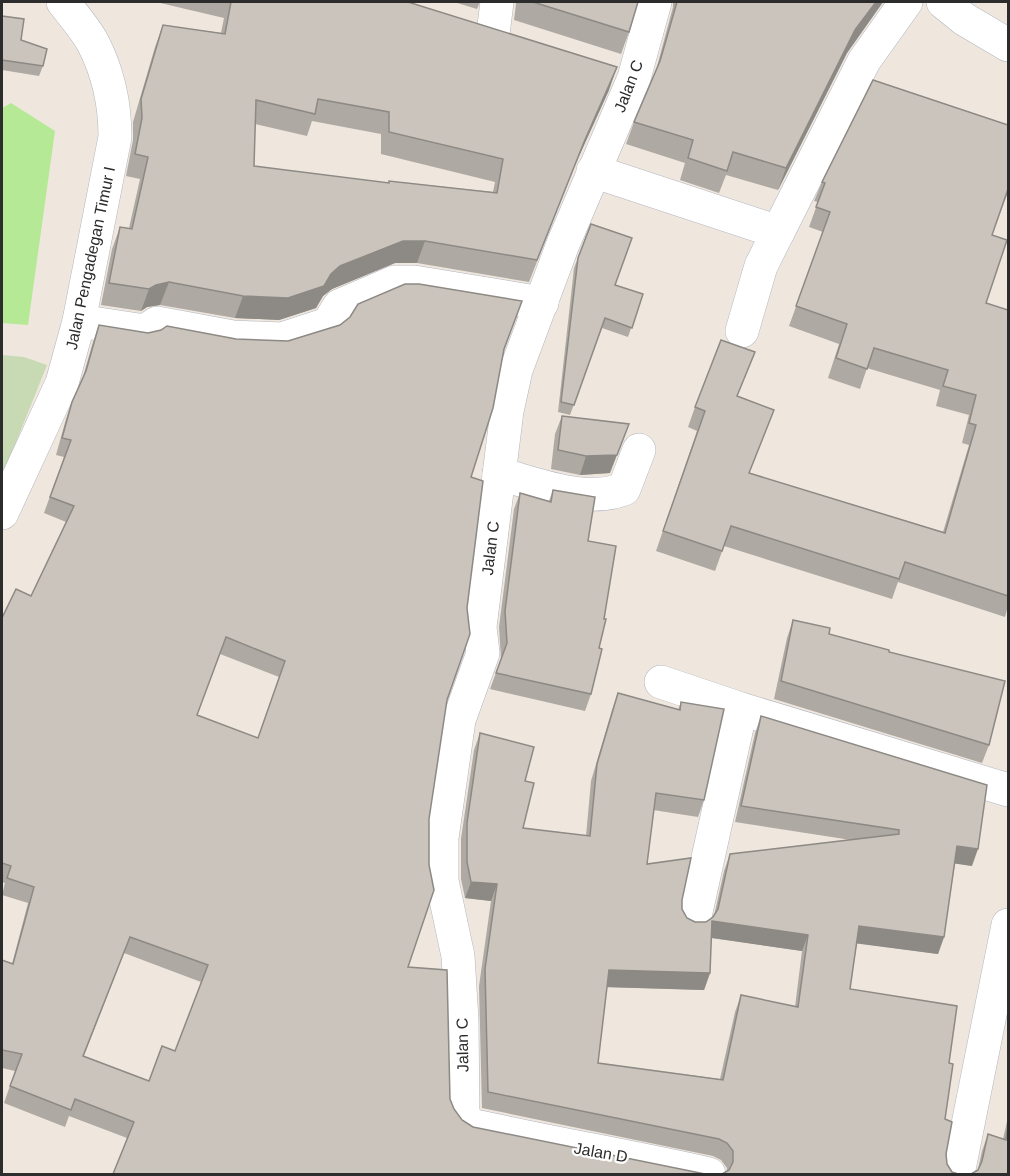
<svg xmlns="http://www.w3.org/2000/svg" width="1010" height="1176" font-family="Helvetica,sans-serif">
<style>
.green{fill:#b5e996}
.cemetery{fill:#c7dab3}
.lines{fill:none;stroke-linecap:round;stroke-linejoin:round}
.minor-casing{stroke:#b1b5c1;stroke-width:34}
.minor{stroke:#fff;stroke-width:33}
.wall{fill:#aea9a3;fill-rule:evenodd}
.shaded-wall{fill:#8d8984}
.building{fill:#cac4bd;stroke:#8d8984;stroke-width:1.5;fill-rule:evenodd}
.labels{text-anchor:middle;stroke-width:4.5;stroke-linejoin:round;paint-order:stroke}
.street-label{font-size:16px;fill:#2c2c2c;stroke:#fff}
</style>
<rect width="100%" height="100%" fill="#efe7dd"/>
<path class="green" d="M11,103L55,131L28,325L2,323V108Z"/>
<path class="cemetery" d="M2,355L24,357L47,365L2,477Z"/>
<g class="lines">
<defs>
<g id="minor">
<path d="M655,2L634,78L563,244L516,370L507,411L480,627L483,653L459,720L442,838V881L458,956L462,1020L463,1115L471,1125C550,1143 630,1156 709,1174"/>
<path d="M943,2L964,19L1008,45"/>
<path d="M493,34L497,2"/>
<path d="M593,171L778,232L761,266L742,331"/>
<path d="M778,232L864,61L906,2"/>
<path d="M79,321L145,331L157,323L233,337L282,339L328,324L339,306L395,282H414L542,303"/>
<path d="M499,474C538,484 585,504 624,489L639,450"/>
<path d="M2,513L62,383L79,321L115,137C115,104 108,72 93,43C85,28 73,15 63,2"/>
<path d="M661,682L741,709L1008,790"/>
<path d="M694,921L741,709"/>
<path d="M958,1174L1008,925"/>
</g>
</defs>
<use href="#minor" class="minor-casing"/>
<use href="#minor" class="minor"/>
</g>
<g class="wall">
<path d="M156,2H408L609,90L575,165L529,282L417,263H395L332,289L323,296L316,308L279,320L235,318L160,305L147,307L141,311L101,305L112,249L120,227L129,228L140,179L126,176L133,140V122L155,47L163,25L221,33L224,18ZM312,121L381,134V154L495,182L493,192L389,181V183L254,166L255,124L307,136Z"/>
<path d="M454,2H480L477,9Z"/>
<path d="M515,2H638L629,32L621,54L514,20L516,4Z"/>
<path d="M673,2H883L847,53L778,190L726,175L719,193L680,180L685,163L626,144L634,122L655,74L673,7Z"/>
<path d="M2,16L43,66L39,76L2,70Z"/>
<path d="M1008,125V192L992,235L986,303L1008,310V606L1005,617L898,582L892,599L724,546L715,571L656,551L697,431L688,427L695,407L738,396L774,410L749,473L943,532L969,445L962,443L969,415L936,406L940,390L867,368L860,389L828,378L839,344L789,326L823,232L809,227L818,202L814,201L822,182Z"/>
<path d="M591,224L615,285L643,294L628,337L602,328L570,415L558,412L574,268Z"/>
<path d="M405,284H419L522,301L504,350L493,408L471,477L483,481L467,608L470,634L447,700L429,819V865L434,890L408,967L447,970L450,1099L454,1109L462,1120L473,1127L705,1174H113L127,1138L69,1116L65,1127L4,1103L15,1071L2,1068V960L12,964L28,903L2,895L5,883L2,882V618L16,589L31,596L66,522L44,513L64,457L56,455L66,419L72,402L82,380L93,342L99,325L148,333L161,330L167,326L236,339L288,341L340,325L350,317L358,304ZM220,654L279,677L258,738L197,715ZM124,953L201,982L175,1051L162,1046L149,1081L84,1056Z"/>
<path d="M562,416L610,473L580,475L551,469L555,434Z"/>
<path d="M553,490L588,541L599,648L591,694L585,711L490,689L501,659L499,627L514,509L520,493L549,501Z"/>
<path d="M793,620L829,634L889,652L989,745L982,763L774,699L787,638Z"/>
<path d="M618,693L678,710L681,702L704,800L698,817L653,810L647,864L682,900V909L687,918L695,922H706L714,916L724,871L730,854L851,840L735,822L755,733L761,716L972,866L955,863L944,937L938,954L857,943L850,989L949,1063L945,1119L947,1164L952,1172L727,1171V1168L721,1160L713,1156L482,1108L479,986L491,901L465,898L461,879V839L474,750L480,733L525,781L523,828L586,836L591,781L612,710ZM711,938L802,951L795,1007L741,995L735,1012L720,1079L598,1063L607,987L704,990L710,973Z"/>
<path d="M1008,1117V1174L978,1169L982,1151L988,1134L1003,1139Z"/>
</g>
<g class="shaded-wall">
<path d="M876,2H883L847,53L778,190L786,168L855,30Z"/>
<path d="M617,67L609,90L575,165L529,282L584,142Z"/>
<path d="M403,241H425L417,263H395L332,289L323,296L316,308L279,320L235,318L243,296L331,274L340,266Z"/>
<path d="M169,282L160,305L147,307L141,311L149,289L156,285Z"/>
<path d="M629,424L610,473L580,475L586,456Z"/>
<path d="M957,846L978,849L972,866L951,863Z"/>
<path d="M471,882L497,884L491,901L465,898Z"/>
<path d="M712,921L808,935L802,951L706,937Z"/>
<path d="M859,926L944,937L938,954L853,943Z"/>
<path d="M609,970L710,973L704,990L603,987Z"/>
</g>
<g class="building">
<path d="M231,2H408L617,67L584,142L537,260L425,241H403L340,266L331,274L324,286L288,298L243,296L169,282L156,285L149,289L109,283L120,227L132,229L148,157L135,154L142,118L141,99L163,25L225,34ZM318,99L389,112V132L503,159L497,193L389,181V183L254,166L256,100L315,114Z"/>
<path d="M533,2H638L629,32Z"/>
<path d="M677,2H876L855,30L786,168L733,152L727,171L688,158L693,140L634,122L660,61Z"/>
<path d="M2,16L24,19L21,40L47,49L43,66L2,60Z"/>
<path d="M873,80L1008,125V189L992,235L1007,240L986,303L1008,310V596L905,562L899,579L731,526L722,551L663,531L705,411L695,407L721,340L755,352L737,396L774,410L749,473L945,533L976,425L969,423L976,395L943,386L948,370L874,348L867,369L836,358L847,324L796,306L830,212L816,207L825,183L822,182Z"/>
<path d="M591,224L632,238L615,285L643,294L632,328L605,318L574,405L561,402L578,258Z"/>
<path d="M405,284H419L522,301L504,349L493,408L471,477L483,481L467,608L470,634L447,700L429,819V865L434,890L408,967L447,970L450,1099L454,1109L462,1120L473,1127L705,1174H113L134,1122L75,1099L71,1110L10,1086L22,1054L2,1050V960L13,964L34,887L7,878L11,866L2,863V618L16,589L31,596L74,506L50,497L71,440L62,438L72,402L86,371L99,325L148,333L161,330L167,326L236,339L288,341L340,325L350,317L358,304ZM226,637L285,661L258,738L197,715ZM130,937L208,965L175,1051L162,1046L149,1081L83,1056Z"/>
<path d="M562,416L629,424L617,455L586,456L558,450Z"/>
<path d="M553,490L595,497L588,541L616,546L604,619H606L599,648L602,649L591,694L496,673L507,643L505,611L520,493L551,502Z"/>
<path d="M793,620L830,628L829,634L889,650V652L1005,681L989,745L781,681Z"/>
<path d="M618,693L680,710L681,702L724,709L704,800L656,793L647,864L691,858L682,900V909L687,918L695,922H706L713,917L718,909L730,854L899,834V830L741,806L761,716L987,785L978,849L957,846L944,937L859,926L850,989L957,1006L949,1063L953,1064L945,1119L952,1122L946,1154L947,1164L952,1172L958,1174H722L729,1170L733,1162V1151L727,1143L719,1139L488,1092L485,969L497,884L471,882L467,862V823L480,733L534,747L525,781L534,783L523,828L590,836L597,764ZM712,921L808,935L798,1007L741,995L723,1080L598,1063L609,970L710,973Z"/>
<path d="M1008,1127V1174H971L978,1170L982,1161L988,1134L1006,1140Z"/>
</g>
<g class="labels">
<g class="street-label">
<text transform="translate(628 86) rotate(-69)" y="6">Jalan C</text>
<text transform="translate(90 258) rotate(-78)" y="6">Jalan Pengadegan Timur I</text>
<text transform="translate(490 548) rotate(-83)" y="6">Jalan C</text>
<text transform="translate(462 1045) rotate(-91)" y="6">Jalan C</text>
<text transform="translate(601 1152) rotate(10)" y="6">Jalan D</text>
</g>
</g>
<rect width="1010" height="1176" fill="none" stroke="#2c2c2c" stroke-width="6"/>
</svg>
